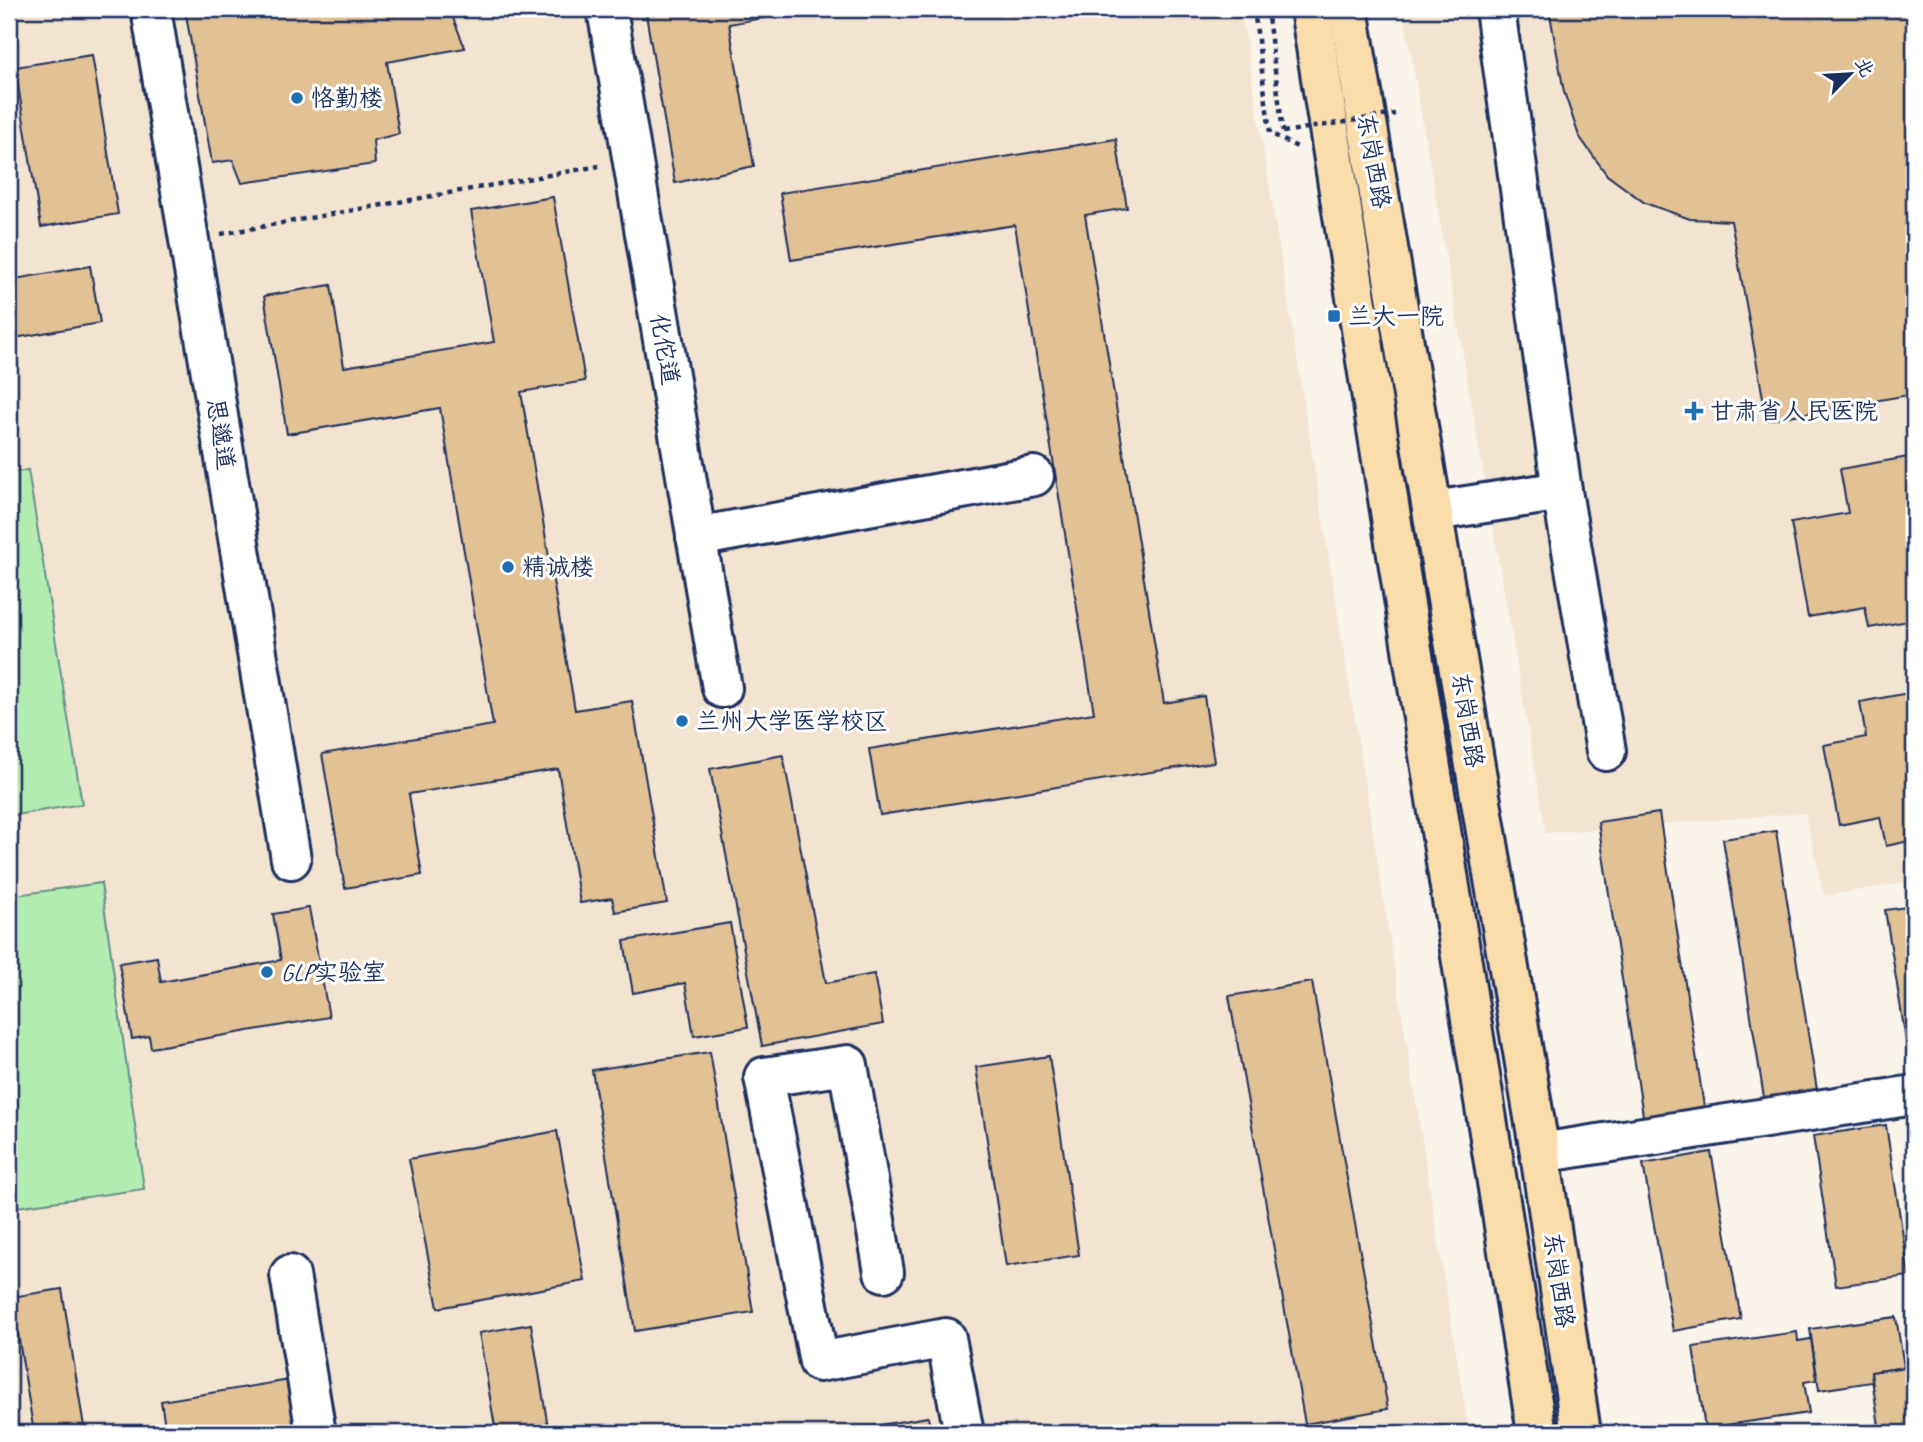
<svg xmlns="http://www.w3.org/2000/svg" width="1923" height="1442" font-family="Caveat,'LXGW WenKai TC',sans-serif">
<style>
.built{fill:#f2e4d0}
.green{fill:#b2ecb1;stroke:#668e88;stroke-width:2}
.building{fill:#e2c194;stroke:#1b2f5e;stroke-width:2}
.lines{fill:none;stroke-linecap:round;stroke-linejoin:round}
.minor-casing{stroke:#1b2f5e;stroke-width:44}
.major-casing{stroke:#1b2f5e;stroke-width:44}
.path{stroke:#1b2f5e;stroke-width:4.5;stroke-dasharray:5 5;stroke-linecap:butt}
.minor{stroke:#fff;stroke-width:38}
.major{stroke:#fbddab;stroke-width:38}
.path-bridge{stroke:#1b2f5e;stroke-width:4.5;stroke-dasharray:5 5;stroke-linecap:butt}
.poi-dot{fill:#1f6fb2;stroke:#fff;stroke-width:2.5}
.labels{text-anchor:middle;stroke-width:6;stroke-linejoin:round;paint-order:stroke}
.poi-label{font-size:24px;fill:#1b2f5e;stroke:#fff;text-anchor:start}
.street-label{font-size:24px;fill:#1b2f5e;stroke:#fff}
</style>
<rect width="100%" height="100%" fill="#f9f3ea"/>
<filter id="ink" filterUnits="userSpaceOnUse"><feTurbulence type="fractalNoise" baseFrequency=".0143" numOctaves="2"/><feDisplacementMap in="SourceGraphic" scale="14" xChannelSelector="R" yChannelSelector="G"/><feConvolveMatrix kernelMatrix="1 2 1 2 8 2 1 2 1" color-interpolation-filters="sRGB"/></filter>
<g filter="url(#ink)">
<g class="built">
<path d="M9,9H1241L1469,1433H9Z"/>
<path d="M1403,9H1914V881L1824,896L1805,813L1546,833Z"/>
</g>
<g class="green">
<path d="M28,470L82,804L9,816V473Z"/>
<path d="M101,883L144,1189L9,1208V896Z"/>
</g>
<g class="building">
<path d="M185,9H219L220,15L240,9H446L453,18L465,48L387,62L399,134L373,140L375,164L242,183L233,160L212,163Z"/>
<path d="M645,9H813L729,24L754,166L675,183Z"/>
<path d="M1549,9H1909L1910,12L1914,11V394L1767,420L1731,221L1690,219L1645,203L1607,175L1579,136L1564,92Z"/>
<path d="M92,55L118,214L41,227L15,67Z"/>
<path d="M1116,139L1127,208L1085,215L1164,703L1204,696L1214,762L880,815L869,749L1094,713L1015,225L791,260L780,193Z"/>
<path d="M553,197L585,381L521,392L575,710L632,701L667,903L615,912L612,898L580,903L558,769L409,794L422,875L345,888L322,754L493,725L440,408L287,434L264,296L331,285L344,367L494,342L471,211Z"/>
<path d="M90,266L100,323L9,339V280Z"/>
<path d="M1914,456V620L1869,628L1865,607L1808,617L1791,523L1848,513L1840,469Z"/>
<path d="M1914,692V840L1886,846L1880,817L1839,825L1824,745L1866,737L1860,702Z"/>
<path d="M783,755L826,983L874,974L883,1024L762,1046L710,769Z"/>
<path d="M1659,813L1705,1113L1644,1122L1598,822Z"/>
<path d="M1776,831L1817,1090L1764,1098L1723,839Z"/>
<path d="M1914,906V1077L1912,1078L1885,910Z"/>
<path d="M309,908L329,1017L151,1048L149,1036L132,1039L119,963L157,957L161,982L281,960L273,914Z"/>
<path d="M730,923L748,1027L694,1036L685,983L633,993L624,941Z"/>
<path d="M1312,982L1388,1409L1305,1424L1229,996Z"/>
<path d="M710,1052L753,1312L635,1331L592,1070Z"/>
<path d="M1049,1056L1079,1255L1006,1266L976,1067Z"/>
<path d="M1886,1125L1909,1276L1836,1286L1813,1136Z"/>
<path d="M557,1131L585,1281L438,1308L409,1159Z"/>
<path d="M1711,1152L1741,1319L1673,1331L1643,1164Z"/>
<path d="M62,1289L85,1433H34L12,1297Z"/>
<path d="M1896,1317L1904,1367L1871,1372L1872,1382L1819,1390L1810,1329Z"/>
<path d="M531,1324L549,1433H496L479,1333Z"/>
<path d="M1797,1332L1798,1341L1811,1339L1817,1380L1804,1382L1809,1413L1705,1428L1693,1347Z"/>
<path d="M1914,1366V1433H1880L1871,1372Z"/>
<path d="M290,1380L299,1433H166L161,1401Z"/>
<path d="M928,1417L931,1433H831Z"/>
</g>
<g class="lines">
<defs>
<g id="minor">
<path d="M151,9L291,859"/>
<path d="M607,9L722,688"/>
<path d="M1495,9L1562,491L1606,751"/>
<path d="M1434,511L1562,491"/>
<path d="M696,537L1034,476"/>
<path d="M1540,1153L1914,1095"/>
<path d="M884,1272L848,1065L764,1077L819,1362L946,1338L964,1433"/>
<path d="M290,1275L316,1433"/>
</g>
<g id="major">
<path d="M1310,9L1537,1433"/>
<path d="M1348,9L1540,1153L1581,1433"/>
</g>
</defs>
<use href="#minor" class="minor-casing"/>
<use href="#major" class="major-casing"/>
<g class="path">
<path d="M1254,9L1270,133L1297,147"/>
<path d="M1267,9L1283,132"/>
<path d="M221,234L599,166"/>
</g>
<use href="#minor" class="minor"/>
<use href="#major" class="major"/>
<path class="path-bridge" d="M1283,132L1395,114"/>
</g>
</g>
<g class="poi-dot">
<circle cx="297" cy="98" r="7"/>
<rect x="1327" y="309" width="14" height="14" rx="3.5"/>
<path d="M1690.5 400.5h7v7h7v7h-7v7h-7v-7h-7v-7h7z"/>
<circle cx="508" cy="567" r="7"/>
<circle cx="682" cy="721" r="7"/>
<circle cx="267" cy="972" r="7"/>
</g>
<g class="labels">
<g class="poi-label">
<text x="311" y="106">恪勤楼</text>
<text x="1348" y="324">兰大一院</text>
<text x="1710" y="419">甘肃省人民医院</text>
<text x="522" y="575">精诚楼</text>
<text x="696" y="729">兰州大学医学校区</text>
<text x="281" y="980">GLP实验室</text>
</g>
<g class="street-label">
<text transform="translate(1374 161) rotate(80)" y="8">东岗西路</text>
<text transform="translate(665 349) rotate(80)" y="8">化佗道</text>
<text transform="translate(221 434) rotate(81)" y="8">思邈道</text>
<text transform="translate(1468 720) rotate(81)" y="8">东岗西路</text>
<text transform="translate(1559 1280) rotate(82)" y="8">东岗西路</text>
</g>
</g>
<rect width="1923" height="1442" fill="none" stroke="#fff" stroke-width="35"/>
<rect x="18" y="18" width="1888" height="1407" fill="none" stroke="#1b2f5e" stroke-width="2.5" filter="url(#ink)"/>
<g transform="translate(1850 74) rotate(65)" stroke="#ffffff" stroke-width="5" paint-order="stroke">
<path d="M0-5L12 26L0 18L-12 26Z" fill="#1b2f5e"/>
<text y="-10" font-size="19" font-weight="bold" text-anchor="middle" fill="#1b2f5e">北</text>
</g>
</svg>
